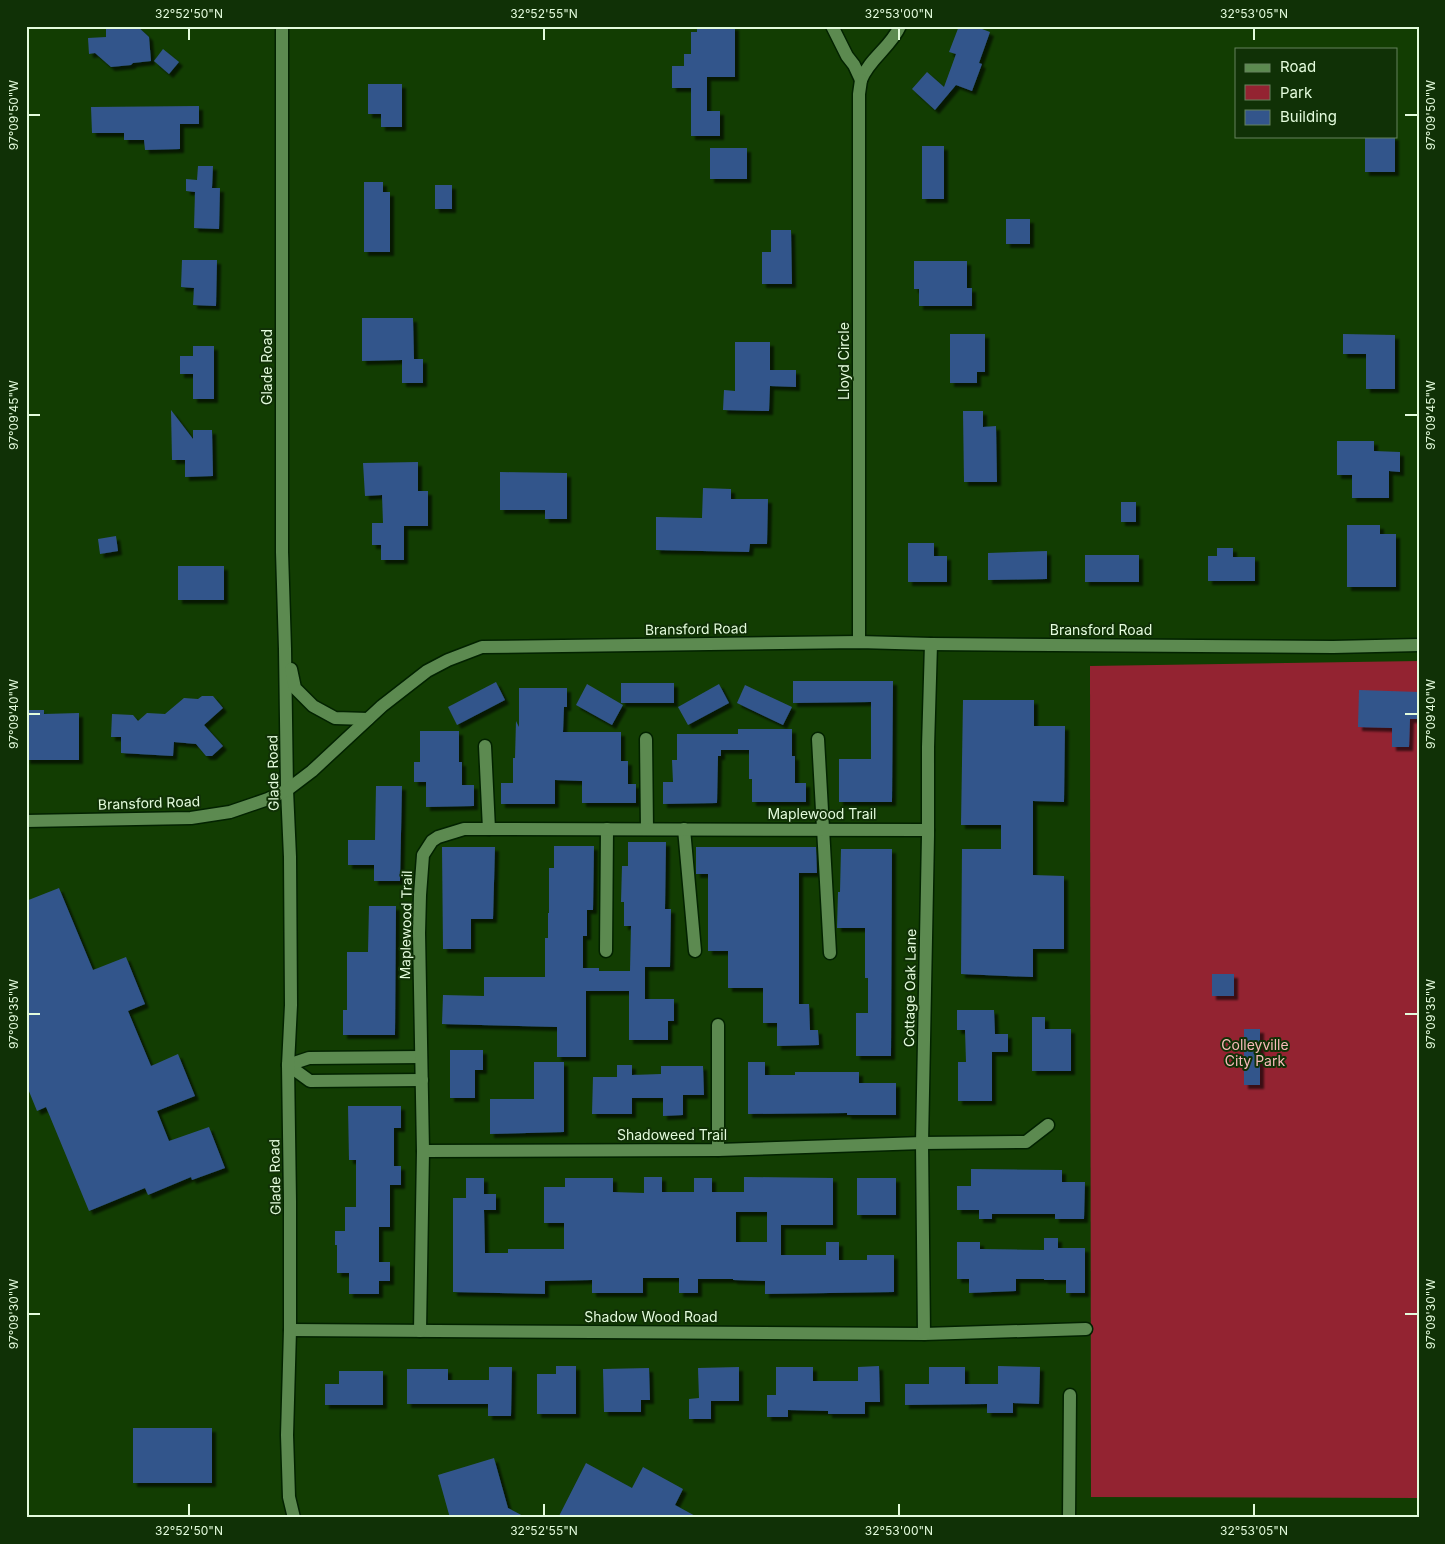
<svg xmlns="http://www.w3.org/2000/svg" width="1445" height="1544" font-family="Inter,sans-serif">
<style>
.green{fill:#932331}
.building{fill:#33558b;fill-rule:evenodd;filter:url(#shadow)}
.lines{fill:none;stroke-linecap:round;stroke-linejoin:round}
.street-casing{stroke:#022200;stroke-width:15}
.secondary-casing{stroke:#022200;stroke-width:15}
.street{stroke:#5c8a50;stroke-width:12}
.secondary{stroke:#5c8a50;stroke-width:12}
.ticks{fill:none;stroke:#e3fbdc;stroke-width:2}
.labels{text-anchor:middle;stroke-width:4;stroke-linejoin:round;paint-order:stroke}
.street-label{font-size:14px;fill:#e3fbdc;stroke:#103106}
.park-label{font-size:14px;fill:#f8baba;stroke:#103106}
.neatline{fill:none;stroke:#e3fbdc;stroke-width:2}
.ticks-label{font-size:12px;text-anchor:middle;fill:#e3fbdc}
</style>
<defs>
<filter id="shadow"><feDropShadow dx="4" dy="4" stdDeviation="1" flood-color="#0009"/></filter>
</defs>
<rect width="100%" height="100%" fill="#123d02"/>
<path class="green" d="M1419,661V1498L1091,1497L1090,666Z"/>
<g class="building">
<path d="M106,26H137L149,37L151,61L133,63L131,65L111,67L95,53L89,54L88,38L106,37Z"/>
<path d="M697,26H735V77H707V111H720V136H691V88H672V66H684V54H691V32H697Z"/>
<path d="M959,26H974L990,32L979,63L982,64L972,91L956,85L935,110L912,89L927,72L944,87L956,54L949,52Z"/>
<path d="M163,49L179,62L169,74L154,61Z"/>
<path d="M368,84H402V127H381V114H368Z"/>
<path d="M199,106V124H180V149L145,150L144,140H124V133H92L91,107Z"/>
<rect x="1365" y="136" width="30" height="36"/>
<rect x="922" y="146" width="22" height="53"/>
<rect x="710" y="148" width="37" height="31"/>
<path d="M198,166H213L212,188H220L219,229L194,228L195,192L186,191V179L197,180Z"/>
<path d="M364,182H383V192H390V252H364Z"/>
<rect x="435" y="185" width="17" height="24"/>
<rect x="1006" y="219" width="24" height="25"/>
<path d="M771,230H791L792,284H762V252H771Z"/>
<path d="M182,260H217L216,306L193,305L194,288L181,287Z"/>
<path d="M914,261H967V288H972V306H919V289H914Z"/>
<path d="M362,318H413L414,359H423V383H402V360L362,361Z"/>
<path d="M950,334H985V372H977V383H950Z"/>
<path d="M1343,334L1395,335V389H1366V354H1343Z"/>
<path d="M735,342H770V370H796V387L770,386L769,411L723,410L724,390L735,391Z"/>
<path d="M193,346H214V399H193V374H180V356H193Z"/>
<path d="M171,410L193,439V430H212L213,476L185,477V460H172Z"/>
<path d="M963,411H983V427L996,426L997,482H964Z"/>
<path d="M1337,441H1374V451L1400,452V472L1389,471V498H1352V475H1337Z"/>
<path d="M418,462V491H428V526H404V560H381V545H372V523H383L382,495L365,496L363,463Z"/>
<path d="M500,472L567,473V519H545V510H500Z"/>
<path d="M703,488L731,489V499H768L767,544H750L749,552L656,550V517L702,518Z"/>
<rect x="1121" y="502" width="15" height="20"/>
<path d="M1347,525H1380V534H1396V587H1347Z"/>
<path d="M116,536L118,551L100,554L98,539Z"/>
<path d="M908,543H934V556H947V582H908Z"/>
<path d="M1217,548H1233V557H1255V581H1208V556H1217Z"/>
<path d="M1047,551V579L988,580V553Z"/>
<rect x="1085" y="555" width="54" height="27"/>
<rect x="178" y="566" width="46" height="34"/>
<path d="M793,681H893L892,802H839V759H871V702L793,703Z"/>
<path d="M496,682L505,700L457,725L448,707Z"/>
<rect x="621" y="683" width="53" height="20"/>
<path d="M587,684L623,705L612,725L576,705Z"/>
<path d="M719,684L729,703L688,725L678,707Z"/>
<path d="M745,685L792,707L783,725L737,703Z"/>
<path d="M519,688H567V707H564L563,732H621V761H628V784H636V803H582V781L555,780V804H501V783H513V758H515L516,721L519,727Z"/>
<path d="M1359,690L1419,692V719H1410L1409,747H1392V728L1358,727Z"/>
<path d="M202,696H213L223,708L204,725L223,746L212,756H206L196,744L174,742L173,756L121,753V737H111L112,714L133,715L138,721L147,713L165,714L184,698L198,699Z"/>
<path d="M963,700H1034V726H1065L1064,802L1033,801V875L1064,876V949H1033V977L961,974L962,849H1001V825H961Z"/>
<path d="M26,710H44V714L79,713V760H26Z"/>
<path d="M738,729H792V756H795V783H806V802H752V779H749V750H721V756H718L717,803L663,804V782H673L672,760H677V734H738Z"/>
<path d="M420,731H459V762H462V785H474V806L426,807V782H414V762H420Z"/>
<path d="M376,786H402L400,881H374V865H348V840H375Z"/>
<path d="M628,842H666L665,909H671L670,967H645V999H674V1021H668V1040H629V991H586V1057H557V1027L442,1024L443,995L484,996V977H545V938H548V913H549V868H554V846H594L593,910H587V936H583V968H599V971H630L631,926H624V902H621L622,866H628Z"/>
<path d="M442,847H495L493,919H471V949H443Z"/>
<path d="M696,847H816L817,873H799V1004H809L810,1030H818L819,1045L777,1046V1023H763V988H728V951H708V874H696Z"/>
<path d="M841,849H892L891,1056H856V1013H868V978H865V928H837L838,892H840Z"/>
<path d="M59,888L93,970L126,957L145,1004L128,1011L151,1066L178,1054L195,1096L157,1111L169,1141L209,1127L225,1168L192,1180L191,1177L148,1195L145,1188L89,1211L46,1107L37,1111L26,1084V901Z"/>
<path d="M369,906H396L395,1035H343V1010H347V952H368Z"/>
<rect x="1212" y="974" width="22" height="22"/>
<path d="M957,1010H994L995,1034H1008V1052H992V1101H958V1062H966L965,1030H957Z"/>
<path d="M1032,1017H1045V1029H1071V1071H1032Z"/>
<rect x="1244" y="1029" width="16" height="56"/>
<path d="M450,1050H483V1070H475V1098H450Z"/>
<path d="M534,1062H564V1132L490,1134V1099H534Z"/>
<path d="M748,1062H765V1075H795V1072H859V1083H896V1115H847V1113L748,1114Z"/>
<path d="M617,1065H632V1075L661,1074V1066H703L704,1095H683V1115L663,1116V1098H632V1114H592L593,1077H617Z"/>
<path d="M348,1106H401V1128H394V1166H401V1185H390V1227H379V1262H390V1281H379V1294H349V1273H337V1245H335V1231H345V1207H356V1160H349Z"/>
<path d="M971,1169L1062,1170V1182H1085L1084,1219H1055V1214H992V1219H979V1210H957V1186H971Z"/>
<path d="M644,1177H662V1192H694V1178H712V1192H744V1177L833,1178V1225H781V1255H826V1242H839V1260H867V1255H894V1292L765,1294V1281L733,1280V1279H698V1293H679V1278H643V1293H592V1280L545,1281V1294L453,1292V1198H466V1178H484V1194H496V1210H484L485,1253H508V1249H564V1223H544V1187H565V1178H613V1192L644,1193ZM736,1212H767V1242H736Z"/>
<rect x="857" y="1178" width="39" height="37"/>
<path d="M1044,1238H1058V1248H1085V1293H1066V1280H1044V1279H1016V1291L969,1293V1279H957V1242H980V1249L1044,1250Z"/>
<path d="M556,1366H576V1414H537V1374H556Z"/>
<path d="M879,1366L880,1402H865V1414H828V1411L788,1410V1417H767V1395H776V1367H813V1381H858V1367Z"/>
<path d="M998,1366L1040,1367L1039,1404L1013,1403V1413H987V1404L905,1405V1384H929V1367H965V1384H998Z"/>
<path d="M489,1367H512L511,1416H488V1404H407V1369H448V1380H489Z"/>
<path d="M739,1367V1401H711V1419H689V1399L699,1398L698,1368Z"/>
<path d="M649,1368L650,1400H641V1412H604L603,1369Z"/>
<path d="M339,1371H383V1405H325V1384H339Z"/>
<rect x="133" y="1428" width="79" height="55"/>
<path d="M494,1458L508,1508L527,1518H450L438,1475Z"/>
<path d="M586,1463L632,1488L643,1467L683,1489L675,1505L699,1518H558Z"/>
</g>
<g class="lines">
<defs>
<g id="street">
<path d="M832,26L847,56L854,65L861,80C869,59 891,47 900,26"/>
<path d="M859,642V94L861,80"/>
<path d="M646,739L647,829"/>
<path d="M818,739L830,953"/>
<path d="M485,746L489,829"/>
<path d="M684,829L695,951"/>
<path d="M606,951L607,829"/>
<path d="M718,1025V1150"/>
<path d="M288,1065L310,1081L422,1080"/>
<path d="M288,1065L309,1058L421,1057"/>
<path d="M423,1151L718,1150L922,1143L1026,1142L1048,1125"/>
<path d="M290,1330L924,1334L1086,1329"/>
<path d="M420,1331L423,1151L419,933L420,895L423,855L432,841L438,837L464,829L928,830"/>
<path d="M924,1334L922,1143L928,836V747L931,644"/>
<path d="M1069,1518L1070,1395"/>
</g>
<g id="secondary">
<path d="M282,26V552L285,649L287,790L290,857L291,1005L288,1065L290,1201V1330L287,1435L289,1497L294,1518"/>
<path d="M291,669L295,688L313,706L335,718L368,719"/>
<path d="M26,821L191,818L230,812L268,799L287,790L312,771L382,706L427,671L448,660L482,647L859,642L931,644L1333,647L1419,645"/>
</g>
</defs>
<use href="#street" class="street-casing"/>
<use href="#secondary" class="secondary-casing"/>
<use href="#street" class="street"/>
<use href="#secondary" class="secondary"/>
</g>
<path class="ticks" d="M189,28V40M544,28V40M899,28V40M1254,28V40M28,115H40M1405,115H1418M28,415H40M1405,415H1418M28,714H40M1405,714H1418M28,1014H40M1405,1014H1418M28,1314H40M1405,1314H1418M189,1504V1516M544,1504V1516M899,1504V1516M1254,1504V1516"/>
<g class="labels">
<g class="street-label">
<text transform="translate(844 361) rotate(-90)" y="5">Lloyd Circle</text>
<text transform="translate(267 367) rotate(-90)" y="5">Glade Road</text>
<text transform="translate(696 629) rotate(-1)" y="5">Bransford Road</text>
<text x="1101" y="635">Bransford Road</text>
<text transform="translate(273 773) rotate(-91)" y="5">Glade Road</text>
<text transform="translate(149 803) rotate(-2)" y="5">Bransford Road</text>
<text x="822" y="819">Maplewood Trail</text>
<text transform="translate(406 925) rotate(-89)" y="5">Maplewood Trail</text>
<text transform="translate(910 988) rotate(-89)" y="5">Cottage Oak Lane</text>
<text x="672" y="1140">Shadoweed Trail</text>
<text transform="translate(275 1177) rotate(-91)" y="5">Glade Road</text>
<text x="651" y="1322">Shadow Wood Road</text>
</g>
<g class="park-label">
<text x="1255" y="1050">Colleyville<tspan x="1255" dy="16">City Park</tspan></text>
</g>
</g>
<rect width="1445" height="1544" fill="none" stroke="#103106" stroke-width="55"/>
<rect x="1235" y="48" width="162" height="90" fill="#103106" stroke="#64825c"/>
<rect x="1245" y="64" width="25" height="8" fill="#5c8a50" stroke="#64825c"/>
<text x="1280" y="72" font-size="15" fill="#e3fbdc">Road</text>
<rect x="1245" y="85" width="25" height="15" fill="#932331" stroke="#64825c"/>
<text x="1280" y="98" font-size="15" fill="#e3fbdc">Park</text>
<rect x="1245" y="110" width="25" height="15" fill="#33558b" stroke="#64825c"/>
<text x="1280" y="122" font-size="15" fill="#e3fbdc">Building</text>
<rect x="28" y="28" width="1390" height="1488" class="neatline"/>
<g class="ticks-label">
<text x="189" y="18">32°52'50"N</text>
<text x="544" y="18">32°52'55"N</text>
<text x="899" y="18">32°53'00"N</text>
<text x="1254" y="18">32°53'05"N</text>
<text transform="translate(14 115) rotate(-90)" y="4">97°09'50"W</text>
<text transform="translate(1431 115) rotate(-90)" y="4">97°09'50"W</text>
<text transform="translate(1431 415) rotate(-90)" y="4">97°09'45"W</text>
<text transform="translate(14 415) rotate(-90)" y="4">97°09'45"W</text>
<text transform="translate(1431 714) rotate(-90)" y="4">97°09'40"W</text>
<text transform="translate(14 714) rotate(-90)" y="4">97°09'40"W</text>
<text transform="translate(1431 1014) rotate(-90)" y="4">97°09'35"W</text>
<text transform="translate(14 1014) rotate(-90)" y="4">97°09'35"W</text>
<text transform="translate(14 1314) rotate(-90)" y="4">97°09'30"W</text>
<text transform="translate(1431 1314) rotate(-90)" y="4">97°09'30"W</text>
<text x="189" y="1535">32°52'50"N</text>
<text x="544" y="1535">32°52'55"N</text>
<text x="899" y="1535">32°53'00"N</text>
<text x="1254" y="1535">32°53'05"N</text>
</g>
</svg>
